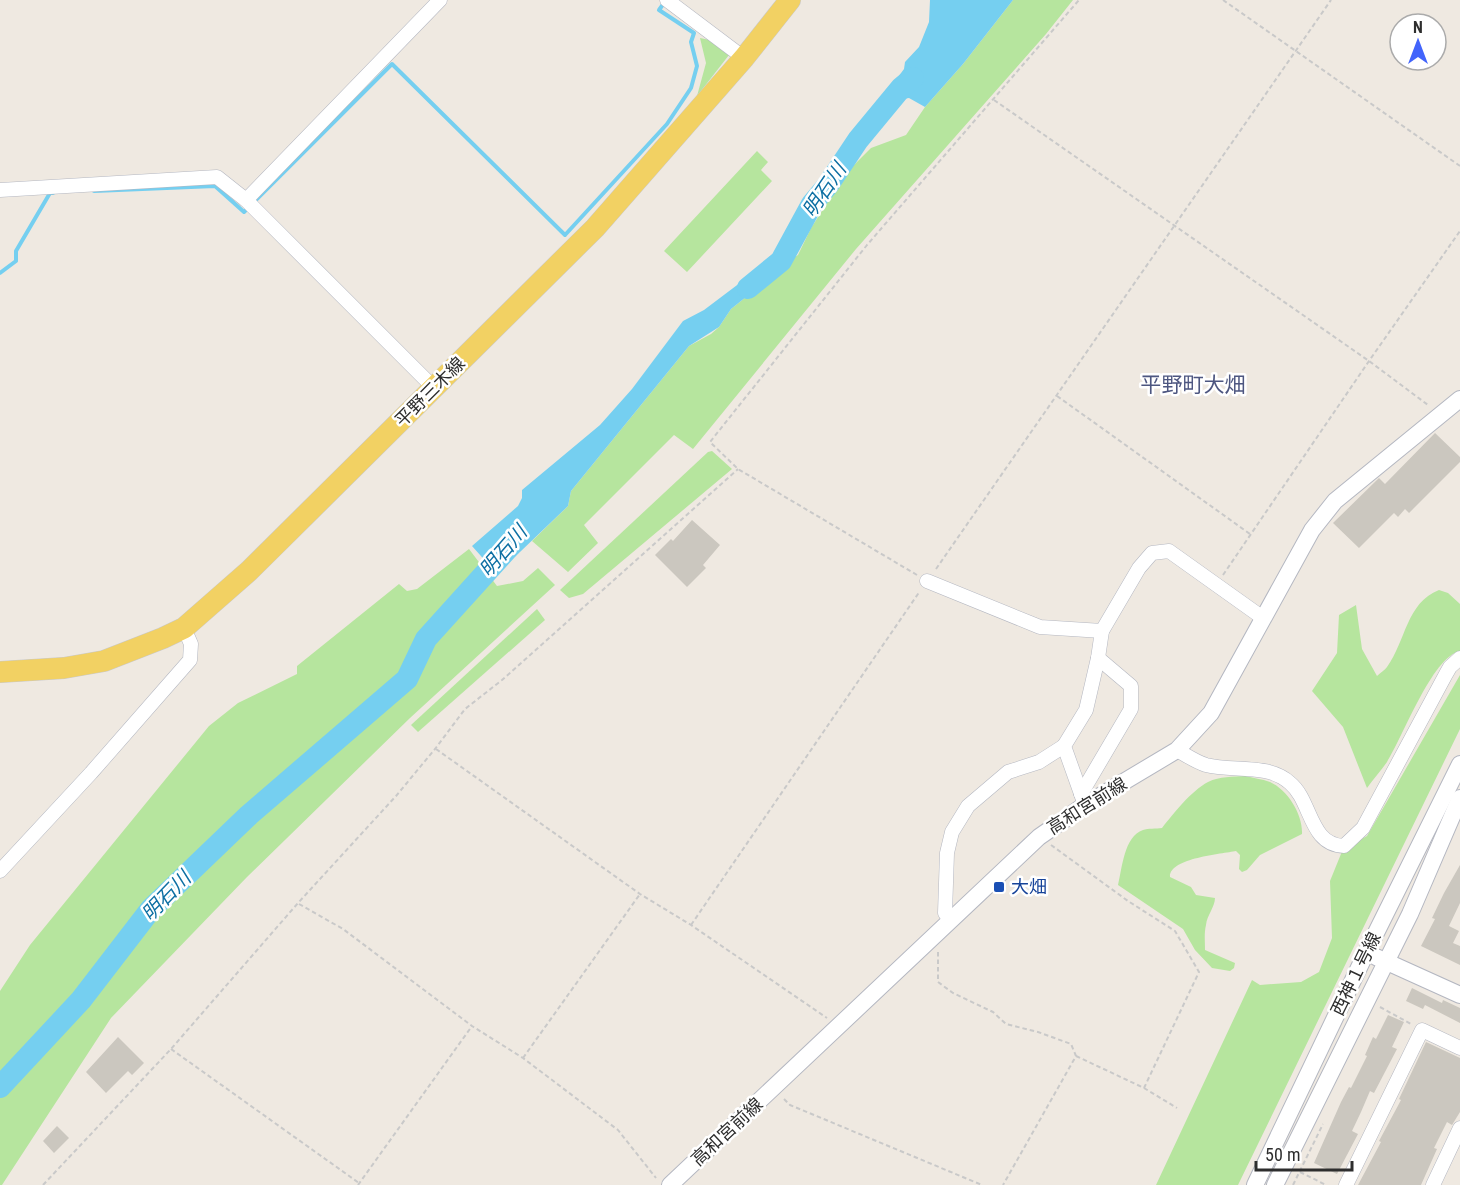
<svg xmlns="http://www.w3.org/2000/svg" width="1460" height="1185" font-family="'Roboto Condensed','Noto Sans JP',sans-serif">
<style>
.green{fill:#b6e59e}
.water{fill:#75cff0}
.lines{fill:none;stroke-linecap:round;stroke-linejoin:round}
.stream{stroke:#75cff0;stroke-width:4}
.river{stroke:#75cff0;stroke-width:22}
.building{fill:#cbc7bf}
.minor-casing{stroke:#b4b7c1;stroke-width:15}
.tertiary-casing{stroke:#b4b7c1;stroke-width:18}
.primary-casing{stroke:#c9c9c9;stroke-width:22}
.path{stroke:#c9c9c9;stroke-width:2;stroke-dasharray:4.5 3;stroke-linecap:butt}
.minor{stroke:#fff;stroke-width:14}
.tertiary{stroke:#fff;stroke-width:16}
.primary{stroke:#f2d163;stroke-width:21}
.transit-dot{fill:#1a4fb4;stroke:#fff;stroke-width:2}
.labels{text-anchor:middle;stroke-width:5;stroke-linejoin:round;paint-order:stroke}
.street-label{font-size:18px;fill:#2e2e2e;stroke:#fff}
.transit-label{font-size:18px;fill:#164399;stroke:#fff;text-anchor:start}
.water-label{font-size:20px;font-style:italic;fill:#0d6fa3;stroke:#fff}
.quarter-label{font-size:21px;fill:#4d5680;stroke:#fff}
</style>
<rect width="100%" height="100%" fill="#efe9e1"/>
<g class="green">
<path d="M1013,0H1073L1046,34L856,249L693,449L674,435L584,525L598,543L568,572L532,541L568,506L571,491L689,346L711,334L719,327L731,309L756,289L772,272L798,255L811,228L847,172L871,148L906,135L925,107L963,64Z"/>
<path d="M700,38L710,40L729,55L697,96L706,63Z"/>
<path d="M757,151L768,162L761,170L772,181L687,272L664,251Z"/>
<path d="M712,451L732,469L583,594L569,598L560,590L708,452Z"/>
<path d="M469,549L497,586L523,581L538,568L555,585L410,718L247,877L111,1018L2,1185H0V991L30,945L209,726L238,703L297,674V666L399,584L407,591L417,589Z"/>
<path d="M1439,590L1448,593L1460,604V651C1432,657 1403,737 1387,762C1381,771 1373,779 1367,788L1343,727L1312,691L1337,653L1339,615L1356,605L1362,649L1377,676C1380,673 1385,670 1387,667C1406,641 1406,603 1439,590Z"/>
<path d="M537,609L545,620L418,732L411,725Z"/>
<path d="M1460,675V729L1238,1185H1156L1252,980L1260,985L1301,982L1319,972L1332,938L1330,881L1343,849L1367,836Z"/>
<path d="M1245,776C1253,778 1262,779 1270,782C1288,790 1303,815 1302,834L1260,855L1247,870L1242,872L1239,869L1240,855L1236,851C1222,854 1169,858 1170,877L1191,887L1196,895L1215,898C1215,907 1207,915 1206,925C1204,933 1205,942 1205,950L1235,963L1234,968L1230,971L1212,968L1195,950L1183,929L1118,885C1122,869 1124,836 1143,830C1148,828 1156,829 1162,828C1174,813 1191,791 1208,782C1220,776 1233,777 1245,776Z"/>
</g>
<g class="water">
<path d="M930,0H1013L963,64L925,107L909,98L897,100L888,96L887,92L904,69L905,62L919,47L929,22Z"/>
<path d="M765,264L772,272L756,289L731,309L719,327L689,346L571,491L568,506L497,574L472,546L518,506L522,498V490L600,425L632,389L683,321L704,310Z"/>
</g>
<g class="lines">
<g class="stream">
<path d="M94,191L215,186L244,212L392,64L565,235L667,124L691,88L697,66L691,42L694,33L659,10L664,3"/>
<path d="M0,273L16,261V251L50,193H53"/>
</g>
<g class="river">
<path d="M748,288L781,261L812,204L828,185L858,140L901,88L913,78"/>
<path d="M0,1087L81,1000L151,909L249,815L407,679L426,639L510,546"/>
</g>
</g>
<g class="building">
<path d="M1435,433L1460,457V462L1409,513L1405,509L1398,517L1394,513L1359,548L1333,523L1379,478L1385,484Z"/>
<path d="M692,520L720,545L703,565L706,568L687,587L655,555L671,539L673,541Z"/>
<path d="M1460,865V903L1449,926L1459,931L1453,943L1460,946V965L1421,946L1435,919L1432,918L1444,893Z"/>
<path d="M1412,988L1442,1003L1443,1000L1460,1008V1023L1425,1005L1423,1009L1406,1001Z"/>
<path d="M1388,1015L1404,1022L1392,1047L1397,1049L1374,1093L1370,1091L1361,1112L1352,1131L1358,1134L1337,1174L1314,1163L1341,1102L1349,1087L1351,1088L1367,1056L1365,1055L1373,1037L1376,1039Z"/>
<path d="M118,1037L144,1063L132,1075L128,1071L106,1093L86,1072Z"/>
<path d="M1426,1042L1460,1058V1112L1452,1125L1447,1122L1434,1148L1437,1149L1421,1185H1358L1381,1142L1379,1141L1401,1100L1399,1099Z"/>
<path d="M57,1126L69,1138L54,1153L43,1141Z"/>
</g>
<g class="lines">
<defs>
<g id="minor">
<path d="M667,0L744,58"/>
<path d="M0,190L217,177L246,200L434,388"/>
<path d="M246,200L440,0"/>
<path d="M927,581L1040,627L1102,631L1139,568L1152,553L1169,551L1263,618"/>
<path d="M1177,750C1186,755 1196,762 1206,765C1233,772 1268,763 1290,783C1312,801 1309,845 1344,846L1363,828L1446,674L1450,667L1460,658"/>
<path d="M1081,794L1131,709V686L1098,658"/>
<path d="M1085,805L1064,746L1086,710L1098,658L1102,631"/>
<path d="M0,871L91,773L190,660L191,644L184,628"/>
<path d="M950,920L945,913L947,853L952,832L968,806L1008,772L1039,762L1064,746"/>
<path d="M1346,1185L1422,1030L1460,1048"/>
<path d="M1433,1185L1460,1128"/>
</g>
<g id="tertiary">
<path d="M1376,957L1460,995"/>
<path d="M670,1185L1039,837L1085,805L1177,750L1211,713L1312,530L1335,501L1460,399"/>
<path d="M1255,1185L1366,953L1460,764"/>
<path d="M1275,1185L1410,914L1460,798"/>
</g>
<path id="primary" d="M0,672L64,668L104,661L163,638L184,628L249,571L595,228L744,58L790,0"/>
</defs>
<use href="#minor" class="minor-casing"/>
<use href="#tertiary" class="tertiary-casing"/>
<use href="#primary" class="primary-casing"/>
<g class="path">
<path d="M1223,0L1460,166"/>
<path d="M994,100L1369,361L1428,405"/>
<path d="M1057,396L1250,534"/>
<path d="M936,569L1331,0"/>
<path d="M917,575L738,469L710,442L867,245L1079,0"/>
<path d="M1223,575L1369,361L1460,231"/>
<path d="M436,749L640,894L691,925L827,1018"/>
<path d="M1051,845L1128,901L1175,931L1199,972L1144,1088"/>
<path d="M299,904L343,929L472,1026L523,1058L618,1130L656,1178"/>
<path d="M691,925L920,591"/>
<path d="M938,952V982L953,993L993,1012L1006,1024L1038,1032L1071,1044L1076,1056L1003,1185"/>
<path d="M1380,1007L1411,1024"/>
<path d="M171,1049L359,1183"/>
<path d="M1076,1056L1144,1088L1177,1108"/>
<path d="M523,1058L640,894"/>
<path d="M784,1099L790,1105L982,1185"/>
<path d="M1300,1172L1326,1185"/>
<path d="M43,1185L171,1049L298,903L396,796L435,749L465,709L502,680L738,469"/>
<path d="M358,1185L472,1026"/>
<path d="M1293,1185L1323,1124"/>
</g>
<use href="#minor" class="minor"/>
<use href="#tertiary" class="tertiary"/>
<use href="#primary" class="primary"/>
</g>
<rect class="transit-dot" x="993" y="881" width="12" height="12" rx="3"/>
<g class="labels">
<g class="street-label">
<text transform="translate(430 392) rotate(-45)" y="6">平野三木線</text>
<text transform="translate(1087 806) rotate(-32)" y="6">高和宮前線</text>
<text transform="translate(1356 974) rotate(-64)" y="6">西神１号線</text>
<text transform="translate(727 1132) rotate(-43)" y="6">高和宮前線</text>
</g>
<g class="transit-label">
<text x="1011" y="893">大畑</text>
</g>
<g class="water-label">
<text transform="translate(824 190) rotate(-56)" y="7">明石川</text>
<text transform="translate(503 551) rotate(-49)" y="7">明石川</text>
<text transform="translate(166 896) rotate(-46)" y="7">明石川</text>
</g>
<g class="quarter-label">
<text x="1193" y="392">平野町大畑</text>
</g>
</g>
<g transform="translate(1418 42)"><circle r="28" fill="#ffffff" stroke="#ababab" stroke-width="1.5"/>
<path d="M0-4.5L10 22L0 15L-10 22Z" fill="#4264fb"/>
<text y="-9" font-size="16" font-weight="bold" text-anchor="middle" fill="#2e2e2e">N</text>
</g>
<path d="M1256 1161v9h96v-9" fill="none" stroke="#2e2e2e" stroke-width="3"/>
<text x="1265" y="1161" font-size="18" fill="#2e2e2e" stroke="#ffffff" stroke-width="4.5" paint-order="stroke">50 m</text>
</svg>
